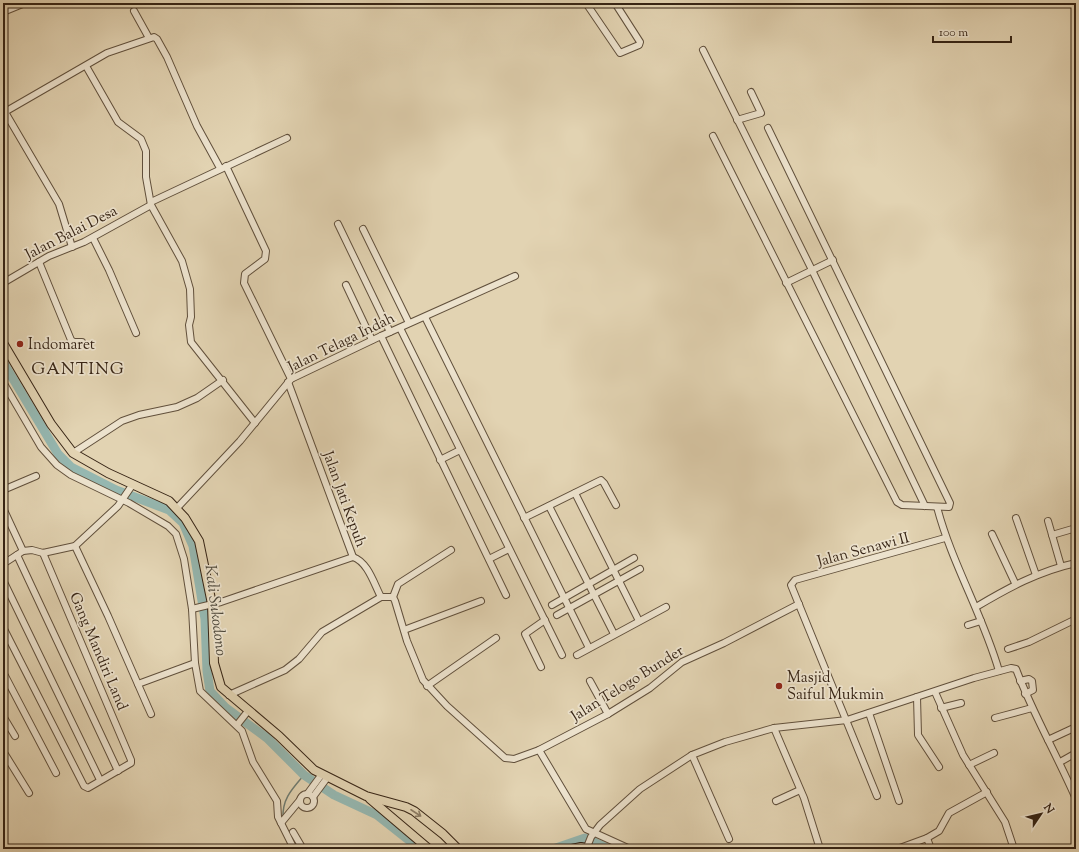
<svg xmlns="http://www.w3.org/2000/svg" width="1079" height="852" font-family="'Sorts Mill Goudy',serif">
<style>
.lines{fill:none;stroke-linecap:round;stroke-linejoin:round}
.stream{stroke:#6f7c72;stroke-width:1.5}
.river{stroke:#95b7b0;stroke-width:9}
.minor-casing{stroke:#61503c;stroke-width:8}
.major-casing{stroke:#362415;stroke-width:10}
.minor{stroke:#ece2cd;stroke-width:6}
.major{stroke:#e2d3b2;stroke-width:8}
.oneway{stroke:#8c7c64}
.poi-dot{fill:#8f2418;stroke:#ece2cd;stroke-width:1.5}
.labels{text-anchor:middle;stroke-width:3.5;stroke-linejoin:round;paint-order:stroke}
.street-label{font-size:15px;fill:#362415;stroke:#ece2cd}
.poi-label{font-size:15px;fill:#362415;stroke:#ece2cd;text-anchor:start}
.water-label{font-size:16px;font-style:italic;fill:#4e493c;stroke:#ece2cd}
.quarter-label{font-size:17px;letter-spacing:1px;fill:#362415;stroke:#ece2cd}
</style>
<rect width="100%" height="100%" fill="#e2d3b2"/>
<filter id="stains"><feTurbulence type="fractalNoise" baseFrequency=".005" numOctaves="4"/><feColorMatrix values="0 0 0 0 .2 0 0 0 0 .09 0 0 0 0 .02 0 0 0 .5 -.17"/></filter>
<radialGradient id="worn" r=".72"><stop offset=".6" stop-color="#630" stop-opacity="0"/><stop offset="1" stop-color="#630" stop-opacity=".3"/></radialGradient>
<g class="lines">
<path class="stream" d="M283,818C282,799 292,789 304,775"/>
<g class="river">
<path d="M3,362L58,454L71,467L116,490L169,510L183,523L193,546L205,619L207,671L210,691L226,708L267,738L304,775L334,795L377,815L420,849"/>
<path d="M553,849L585,838L610,849"/>
</g>
<defs>
<g id="minor">
<path d="M586,3L620,53L639,45L640,42L615,3"/>
<path d="M134,11L149,38"/>
<path d="M3,12L25,3"/>
<path d="M703,50L812,270L925,506"/>
<path d="M86,66L118,122L141,139L146,151V177L151,205L182,261L190,289L191,317L189,325L191,342L255,423"/>
<path d="M5,112L59,204L72,247"/>
<path d="M3,113L107,53L154,37L157,39L167,57L197,126L220,168"/>
<path d="M737,120L761,113L751,92"/>
<path d="M713,136L897,502L902,505L949,507L950,503L768,128"/>
<path d="M226,166L266,251L265,259L245,274L244,283L291,379"/>
<path d="M151,202L287,138"/>
<path d="M338,224L390,332"/>
<path d="M363,229L409,323"/>
<path d="M93,238L109,270L136,333"/>
<path d="M39,262L71,340L74,342H82"/>
<path d="M3,283L49,256L84,242L151,205"/>
<path d="M786,283L833,260"/>
<path d="M346,285L372,340"/>
<path d="M425,317L589,648"/>
<path d="M400,328L562,655"/>
<path d="M381,336L506,595"/>
<path d="M3,382L41,447L57,465L71,475L129,503L168,526L176,534L184,559L192,609L195,663L200,691L242,731L253,762L277,801L278,817L294,849"/>
<path d="M288,382L353,557"/>
<path d="M73,453L122,421L139,415L177,407L197,398L223,380"/>
<path d="M440,460L460,450"/>
<path d="M3,490L36,476"/>
<path d="M575,493L639,621"/>
<path d="M549,506L614,634"/>
<path d="M937,507C952,564 983,615 999,671"/>
<path d="M3,508L23,551"/>
<path d="M177,508L240,441L291,379L381,336L515,276"/>
<path d="M524,518L601,480L604,483L616,505"/>
<path d="M1016,518L1036,575"/>
<path d="M1048,521L1061,566"/>
<path d="M992,534L1015,583"/>
<path d="M1052,535L1076,528"/>
<path d="M75,546L108,616L151,714"/>
<path d="M17,555L118,771"/>
<path d="M353,557C368,562 374,584 381,597"/>
<path d="M489,559L509,549"/>
<path d="M3,564L23,551L32,550L43,553L75,546L118,506L133,484"/>
<path d="M3,580L100,780"/>
<path d="M393,597L398,584L451,550"/>
<path d="M552,605L634,558"/>
<path d="M976,607C1008,588 1039,571 1076,563"/>
<path d="M192,609L221,602L353,557"/>
<path d="M557,615L640,569"/>
<path d="M968,625L981,621"/>
<path d="M3,627L84,786L88,788L131,763V760L43,553"/>
<path d="M404,630L481,601"/>
<path d="M1008,649L1029,642L1076,619"/>
<path d="M577,655L666,607"/>
<path d="M541,667L525,634L545,620"/>
<path d="M3,672L56,773"/>
<path d="M590,681L608,714"/>
<path d="M1020,681L1029,679L1032,681L1033,690L1025,694"/>
<path d="M138,684L195,663"/>
<path d="M427,686L496,638"/>
<path d="M935,692L963,755L1005,822L1014,849"/>
<path d="M229,695L285,670L299,659L322,632L381,597H393L395,601L407,641L423,680L447,706L505,758L514,759L539,750L608,714L650,688L682,662L724,643L799,604"/>
<path d="M917,697L918,735L939,767"/>
<path d="M941,708L961,703"/>
<path d="M869,713L899,801"/>
<path d="M3,716L15,736"/>
<path d="M995,718L1032,708"/>
<path d="M237,725L248,711"/>
<path d="M774,728L804,798L820,849"/>
<path d="M1048,740L1076,727"/>
<path d="M539,750L586,829L630,849"/>
<path d="M3,751L29,793"/>
<path d="M692,755L729,839"/>
<path d="M1060,762L1076,753"/>
<path d="M969,765L994,753"/>
<path d="M308,793L322,774"/>
<circle cx="307" cy="801" r="7"/>
<path d="M877,796L791,585L795,580L945,538"/>
<path d="M313,797L327,778"/>
<path d="M776,801L800,790"/>
<path d="M281,823L300,800"/>
<path d="M293,832L303,849"/>
<path d="M927,838L931,849"/>
<path d="M587,847L591,837L600,825L640,789L692,755L725,742L774,728L847,720L974,678L1011,668L1016,669C1033,714 1057,755 1076,799"/>
<path d="M897,849L927,838L939,831L949,813L987,792"/>
</g>
<g id="major">
<path d="M3,343L51,424L73,453L108,473L169,501L185,518L199,541L212,604L214,663L221,687L279,736L314,770L366,796L406,807L414,811L443,834L458,849"/>
<path d="M370,799L429,849"/>
<path d="M572,849L581,847L592,849"/>
</g>
</defs>
<use href="#minor" class="minor-casing"/>
<use href="#major" class="major-casing"/>
<use href="#minor" class="minor"/>
<use href="#major" class="major"/>
</g>
<defs><path id="oneway-shaft" d="M-6 0H5M1.5-3L5.5 0L1.5 3" fill="none" stroke-width="1.6" stroke-linecap="round" stroke-linejoin="round"/></defs>
<use class="oneway" href="#oneway-shaft" transform="translate(416 813) rotate(33)"/>
<g class="poi-dot">
<circle cx="20" cy="344" r="4"/>
<circle cx="779" cy="686" r="4"/>
</g>
<g class="labels">
<g class="street-label">
<text transform="translate(71 232) rotate(-27)" y="5">Jalan Balai Desa</text>
<text transform="translate(341 342) rotate(-26)" y="5">Jalan Telaga Indah</text>
<text transform="translate(345 499) rotate(70)" y="5">Jalan Jati Kepuh</text>
<text transform="translate(863 549) rotate(-15)" y="5">Jalan Senawi II</text>
<text transform="translate(99 651) rotate(67)" y="5">Gang Mandiri Land</text>
<text transform="translate(627 683) rotate(-32)" y="5">Jalan Telogo Bunder</text>
</g>
<g class="poi-label">
<text x="28" y="349">Indomaret</text>
<text x="787" y="682">Masjid<tspan x="787" dy="17">Saiful Mukmin</tspan></text>
</g>
<g class="water-label">
<text transform="translate(217 610) rotate(83)" y="6">Kali Sukodono</text>
</g>
<g class="quarter-label">
<text x="78" y="374">GANTING</text>
</g>
</g>
<rect width="1079" height="852" fill="none" stroke="#e2d3b2" stroke-width="16"/>
<rect x="4" y="4" width="1071" height="844" fill="none" stroke="#362415" stroke-width="2"/>
<rect x="8" y="8" width="1063" height="836" fill="none" stroke="#362415"/>
<g transform="translate(1041 814) rotate(55)" stroke="#ece2cd" stroke-width="3" paint-order="stroke">
<path d="M0-3L7 15L0 10L-7 15Z" fill="#362415"/>
<text y="-6" font-size="11" font-weight="bold" text-anchor="middle" fill="#362415">N</text>
</g>
<path d="M933 36v6h78v-6" fill="none" stroke="#362415" stroke-width="2"/>
<text x="939" y="36" font-size="12" fill="#362415" stroke="#ece2cd" stroke-width="3" paint-order="stroke">100 m</text>
<rect width="100%" height="100%" filter="url(#stains)"/>
<rect width="100%" height="100%" fill="url(#worn)"/>
</svg>
